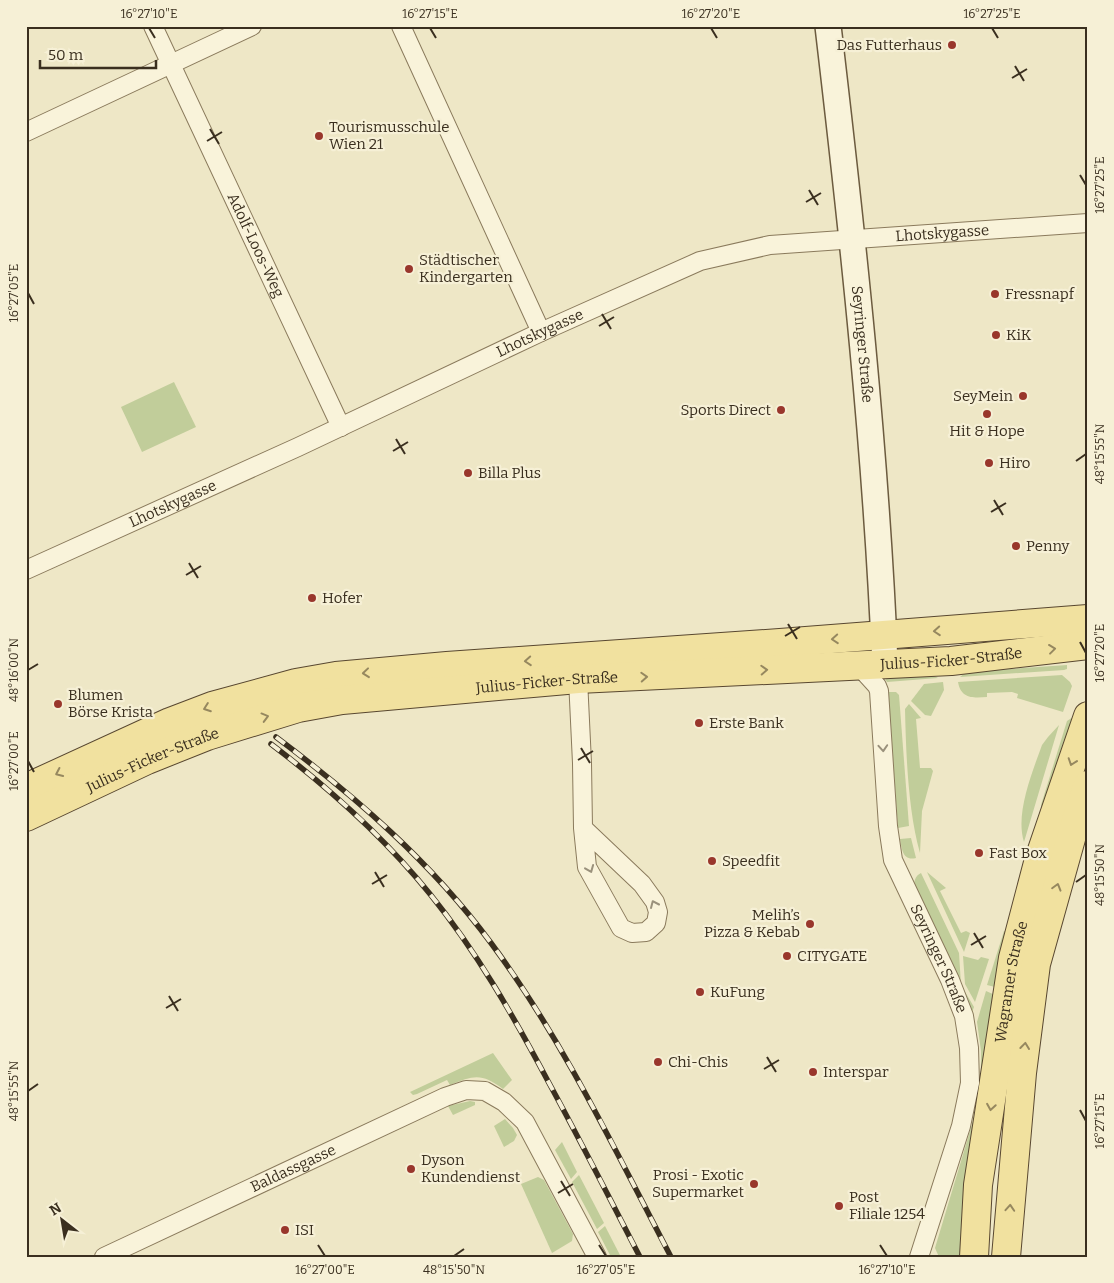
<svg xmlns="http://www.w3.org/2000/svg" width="1114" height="1283" font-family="Bitter,serif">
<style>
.green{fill:#c1cd9a}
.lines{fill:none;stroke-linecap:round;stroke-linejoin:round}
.minor-casing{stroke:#8a7a5c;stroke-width:20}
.secondary-casing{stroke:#6c5b3f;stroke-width:28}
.primary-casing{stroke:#584730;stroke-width:30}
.minor{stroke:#f9f3da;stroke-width:18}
.secondary{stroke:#f9f3da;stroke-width:25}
.primary{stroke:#f1e19f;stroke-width:28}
.rail-casing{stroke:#3a2f1f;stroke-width:5.5}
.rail{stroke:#f6f0d6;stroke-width:4;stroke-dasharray:11;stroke-linecap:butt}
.oneway{stroke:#96885f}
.oneway2{stroke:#9a917c}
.ticks{fill:none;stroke:#3a2f1f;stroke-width:2}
.poi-dot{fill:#99372c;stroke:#f6f0d6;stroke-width:2}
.labels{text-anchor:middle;stroke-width:4.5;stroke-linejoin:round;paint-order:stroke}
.poi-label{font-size:15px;fill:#3a2f1f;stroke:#f6f0d6;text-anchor:start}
.street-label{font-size:15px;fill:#3a2f1f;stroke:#f6f0d6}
.neatline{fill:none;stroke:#3a2f1f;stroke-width:2}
.ticks-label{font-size:12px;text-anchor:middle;fill:#3a2f1f}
</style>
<rect width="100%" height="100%" fill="#eee7c6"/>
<g class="green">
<path d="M174,382L196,427L142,452L121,407Z"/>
<path d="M1067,665V669L1064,670L960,677L966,672Z"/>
<path d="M932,675L938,678L887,682L884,677Z"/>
<path d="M1062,675L1070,682L1072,686L1063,712L1017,698L1018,694L1012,692L987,693V697C973,698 961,699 958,682Z"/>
<path d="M943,682L944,690L931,716L925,715L911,701L924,684Z"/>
<path d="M888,692H896L899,695L909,826L898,828Z"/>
<path d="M909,704L921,718L916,719L920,768H931L933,771L922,811L920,853C908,811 906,753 905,709Z"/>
<path d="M1073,717L1042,808L1041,805L1067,721Z"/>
<path d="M1059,725L1024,842C1015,814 1032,773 1042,745L1048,737Z"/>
<path d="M911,838L916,858C903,861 902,850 900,839Z"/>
<path d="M927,872L946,888L940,891L961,933L966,931L970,933L964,952Z"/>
<path d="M921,873L959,953L961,985L974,1007L971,1015L914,887C914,881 915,876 921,873Z"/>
<path d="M1004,931L1007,932L995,987L987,985Z"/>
<path d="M963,956L978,960L981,957L989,959L975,1002L965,984Z"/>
<path d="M986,991L995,995L985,1067H981V1051L977,1022Z"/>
<path d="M493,1053L512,1080L503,1089C482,1073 474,1075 450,1085L447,1080L417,1094L413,1095L410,1092Z"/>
<path d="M470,1101L475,1102V1105L453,1115L448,1106Z"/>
<path d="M976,1111L960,1257H939L935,1248Z"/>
<path d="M505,1119L513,1128L517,1135L514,1141L504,1147L494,1126Z"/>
<path d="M562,1142L577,1172L571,1179L555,1150Z"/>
<path d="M579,1175L604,1223L597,1229L572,1182Z"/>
<path d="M538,1177L544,1180L573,1234L572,1241L552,1253L521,1184Z"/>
<path d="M605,1226L621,1257H611L598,1232Z"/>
</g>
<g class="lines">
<defs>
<g id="minor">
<path id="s1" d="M153,26L341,427"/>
<path d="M401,26L541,332"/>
<path d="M26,132L252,26"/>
<path id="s2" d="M26,570L298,447L541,332L700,261L770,245L1088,223"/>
<path id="s3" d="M858,665L877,686L879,691L888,826L893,860L950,980L964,1016L969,1048L970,1083L961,1126L919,1257"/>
<path d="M578,679L582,763L583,828L587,867L621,928L632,933L646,932L656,923L658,912L655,902L642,884L583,828"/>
<path id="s4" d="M104,1257L445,1097L466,1090L485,1091L504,1102L525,1122L597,1257"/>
</g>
<g id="secondary">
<path id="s5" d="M828,26C853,238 876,451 885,664"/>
</g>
<g id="primary">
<path d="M26,788L170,722L212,706L296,683L336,676L447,666L780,643L1088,619"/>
<path id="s6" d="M26,817L147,760L207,736L298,708L342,700L578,679L951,661L1088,645"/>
<path id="s7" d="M974,1257L978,1185L1013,958L1039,859L1088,716"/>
<path d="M1006,1257L1022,1073L1036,964L1079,810L1088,785"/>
</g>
</defs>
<use href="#minor" class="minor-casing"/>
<use href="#secondary" class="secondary-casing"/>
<use href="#primary" class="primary-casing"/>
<use href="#minor" class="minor"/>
<use href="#secondary" class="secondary"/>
<use href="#primary" class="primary"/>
<defs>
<g id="rail">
<path d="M276,737C356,797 431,862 491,943C563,1040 615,1150 671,1257"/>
<path d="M271,744C329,788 384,837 430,894C477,952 514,1017 549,1083C580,1140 610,1199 640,1257"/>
</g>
</defs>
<use href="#rail" class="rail-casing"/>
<use href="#rail" class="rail"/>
</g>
<defs><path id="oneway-chevron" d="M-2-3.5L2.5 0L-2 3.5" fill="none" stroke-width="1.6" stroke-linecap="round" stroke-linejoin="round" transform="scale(1.25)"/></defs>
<g class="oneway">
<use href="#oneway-chevron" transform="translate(937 631) rotate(176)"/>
<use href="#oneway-chevron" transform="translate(835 639) rotate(176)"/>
<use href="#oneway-chevron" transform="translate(1052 649) rotate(-7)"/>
<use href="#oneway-chevron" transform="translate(528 661) rotate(176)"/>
<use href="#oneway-chevron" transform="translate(764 670) rotate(-3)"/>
<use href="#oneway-chevron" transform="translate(366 673) rotate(174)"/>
<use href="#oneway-chevron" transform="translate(644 677) rotate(-3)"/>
<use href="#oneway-chevron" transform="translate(207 708) rotate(160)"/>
<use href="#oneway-chevron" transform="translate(265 717) rotate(-15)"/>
<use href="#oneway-chevron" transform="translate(1072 762) rotate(109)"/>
<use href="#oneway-chevron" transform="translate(59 773) rotate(155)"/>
<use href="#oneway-chevron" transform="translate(1057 887) rotate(-74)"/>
<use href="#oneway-chevron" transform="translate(1025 1046) rotate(-83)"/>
<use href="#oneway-chevron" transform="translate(991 1107) rotate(99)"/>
<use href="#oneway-chevron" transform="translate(1010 1208) rotate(-86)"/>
</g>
<g class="oneway2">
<use href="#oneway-chevron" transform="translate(883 748) rotate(86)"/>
<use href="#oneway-chevron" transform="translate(590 869) rotate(68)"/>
<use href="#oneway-chevron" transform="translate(654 904) rotate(-114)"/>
</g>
<path class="ticks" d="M149,28L155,38M430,28L436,38M711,28L717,38M992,28L998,38M1015,66L1024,81M1012,78L1027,69M210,129L219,144M207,141L222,132M1080,175L1086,185M809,190L818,205M806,202L821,193M28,293L34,304M602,314L611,329M599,326L614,317M396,439L405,454M393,451L408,442M1076,461L1086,454M994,500L1003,515M991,512L1006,503M189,563L198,578M186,575L201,566M788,624L797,639M785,636L800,627M1080,642L1086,653M28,670L38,664M581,748L590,763M578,760L593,751M28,761L34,772M375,872L384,887M1076,882L1086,875M372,884L387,875M974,933L983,948M971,945L986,936M169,996L178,1011M166,1008L181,999M767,1057L776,1072M764,1069L779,1060M28,1091L38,1084M1080,1110L1086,1121M561,1181L570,1196M558,1193L573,1184M318,1245L325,1256M599,1245L606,1256M880,1245L887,1256M454,1256L464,1249"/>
<g class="poi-dot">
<circle cx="952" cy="45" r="5"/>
<circle cx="319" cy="136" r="5"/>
<circle cx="409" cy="269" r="5"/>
<circle cx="995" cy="294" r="5"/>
<circle cx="996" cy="335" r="5"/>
<circle cx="1023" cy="396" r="5"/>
<circle cx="781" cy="410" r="5"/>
<circle cx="987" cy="414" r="5"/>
<circle cx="989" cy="463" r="5"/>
<circle cx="468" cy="473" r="5"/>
<circle cx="1016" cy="546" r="5"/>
<circle cx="312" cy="598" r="5"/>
<circle cx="58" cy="704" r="5"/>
<circle cx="699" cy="723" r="5"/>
<circle cx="979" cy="853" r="5"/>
<circle cx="712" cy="861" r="5"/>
<circle cx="810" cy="924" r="5"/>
<circle cx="787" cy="956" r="5"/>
<circle cx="700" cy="992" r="5"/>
<circle cx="658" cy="1062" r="5"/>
<circle cx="813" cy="1072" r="5"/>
<circle cx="411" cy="1169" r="5"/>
<circle cx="754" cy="1184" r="5"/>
<circle cx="839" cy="1206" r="5"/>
<circle cx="285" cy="1230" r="5"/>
</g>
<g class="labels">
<g class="poi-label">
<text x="942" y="50" text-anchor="end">Das Futterhaus</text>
<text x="329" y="132">Tourismusschule<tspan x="329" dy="17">Wien 21</tspan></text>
<text x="419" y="265">Städtischer<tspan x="419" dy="17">Kindergarten</tspan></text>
<text x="1005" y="299">Fressnapf</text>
<text x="1006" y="340">KiK</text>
<text x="1013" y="401" text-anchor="end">SeyMein</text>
<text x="771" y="415" text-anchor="end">Sports Direct</text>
<text x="987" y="436" text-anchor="middle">Hit &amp; Hope</text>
<text x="999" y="468">Hiro</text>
<text x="478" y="478">Billa Plus</text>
<text x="1026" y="551">Penny</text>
<text x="322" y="603">Hofer</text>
<text x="68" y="700">Blumen<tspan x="68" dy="17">Börse Krista</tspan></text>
<text x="709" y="728">Erste Bank</text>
<text x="989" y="858">Fast Box</text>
<text x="722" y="866">Speedfit</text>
<text x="800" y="920" text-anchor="end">Melih’s<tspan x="800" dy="17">Pizza &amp; Kebab</tspan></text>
<text x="797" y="961">CITYGATE</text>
<text x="710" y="997">KuFung</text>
<text x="668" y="1067">Chi-Chis</text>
<text x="823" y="1077">Interspar</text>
<text x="421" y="1165">Dyson<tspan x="421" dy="17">Kundendienst</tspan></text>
<text x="744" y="1180" text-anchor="end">Prosi - Exotic<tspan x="744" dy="17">Supermarket</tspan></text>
<text x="849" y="1202">Post<tspan x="849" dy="17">Filiale 1254</tspan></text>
<text x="295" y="1235">ISI</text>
</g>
<g class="street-label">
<text dy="5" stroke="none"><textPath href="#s2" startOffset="986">Lhotskygasse</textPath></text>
<text dy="5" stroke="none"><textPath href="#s1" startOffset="242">Adolf-Loos-Weg</textPath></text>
<text dy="5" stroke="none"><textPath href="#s2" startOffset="566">Lhotskygasse</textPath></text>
<text dy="5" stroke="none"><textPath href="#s5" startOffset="320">Seyringer Straße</textPath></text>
<text dy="5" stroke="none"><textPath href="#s2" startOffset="161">Lhotskygasse</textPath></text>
<text dy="5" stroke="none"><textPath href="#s6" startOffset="949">Julius-Ficker-Straße</textPath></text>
<text dy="5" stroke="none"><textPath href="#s6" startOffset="544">Julius-Ficker-Straße</textPath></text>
<text dy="5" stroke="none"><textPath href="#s6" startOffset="139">Julius-Ficker-Straße</textPath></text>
<text dy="5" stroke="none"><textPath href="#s3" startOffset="312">Seyringer Straße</textPath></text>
<text dy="5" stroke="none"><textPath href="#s7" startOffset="278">Wagramer Straße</textPath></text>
<text dy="5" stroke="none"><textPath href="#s4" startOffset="209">Baldassgasse</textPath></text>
</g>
</g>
<rect width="1114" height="1283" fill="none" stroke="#f6f0d6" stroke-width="55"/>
<g transform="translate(62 1220) rotate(329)" stroke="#f6f0d6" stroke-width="4" paint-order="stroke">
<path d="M0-4L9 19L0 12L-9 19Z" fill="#3a2f1f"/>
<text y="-8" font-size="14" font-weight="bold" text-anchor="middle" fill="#3a2f1f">N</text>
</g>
<path d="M40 60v8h116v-8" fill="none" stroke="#3a2f1f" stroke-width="2.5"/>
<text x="48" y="60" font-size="15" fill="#3a2f1f" stroke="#f6f0d6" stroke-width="4" paint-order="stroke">50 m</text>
<rect x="28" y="28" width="1058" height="1228" class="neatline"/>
<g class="ticks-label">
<text x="149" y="18">16°27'10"E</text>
<text x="430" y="18">16°27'15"E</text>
<text x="711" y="18">16°27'20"E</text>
<text x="992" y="18">16°27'25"E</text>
<text transform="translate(1100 185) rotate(-90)" y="4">16°27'25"E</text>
<text transform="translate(14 293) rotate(-90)" y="4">16°27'05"E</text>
<text transform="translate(1100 454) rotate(-90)" y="4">48°15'55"N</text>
<text transform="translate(1100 653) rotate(-90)" y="4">16°27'20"E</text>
<text transform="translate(14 670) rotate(-90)" y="4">48°16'00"N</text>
<text transform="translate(14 761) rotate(-90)" y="4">16°27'00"E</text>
<text transform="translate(1100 875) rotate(-90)" y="4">48°15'50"N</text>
<text transform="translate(14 1091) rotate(-90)" y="4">48°15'55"N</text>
<text transform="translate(1100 1121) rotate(-90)" y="4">16°27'15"E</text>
<text x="325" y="1274">16°27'00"E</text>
<text x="454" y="1274">48°15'50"N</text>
<text x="606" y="1274">16°27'05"E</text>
<text x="887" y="1274">16°27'10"E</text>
</g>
</svg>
